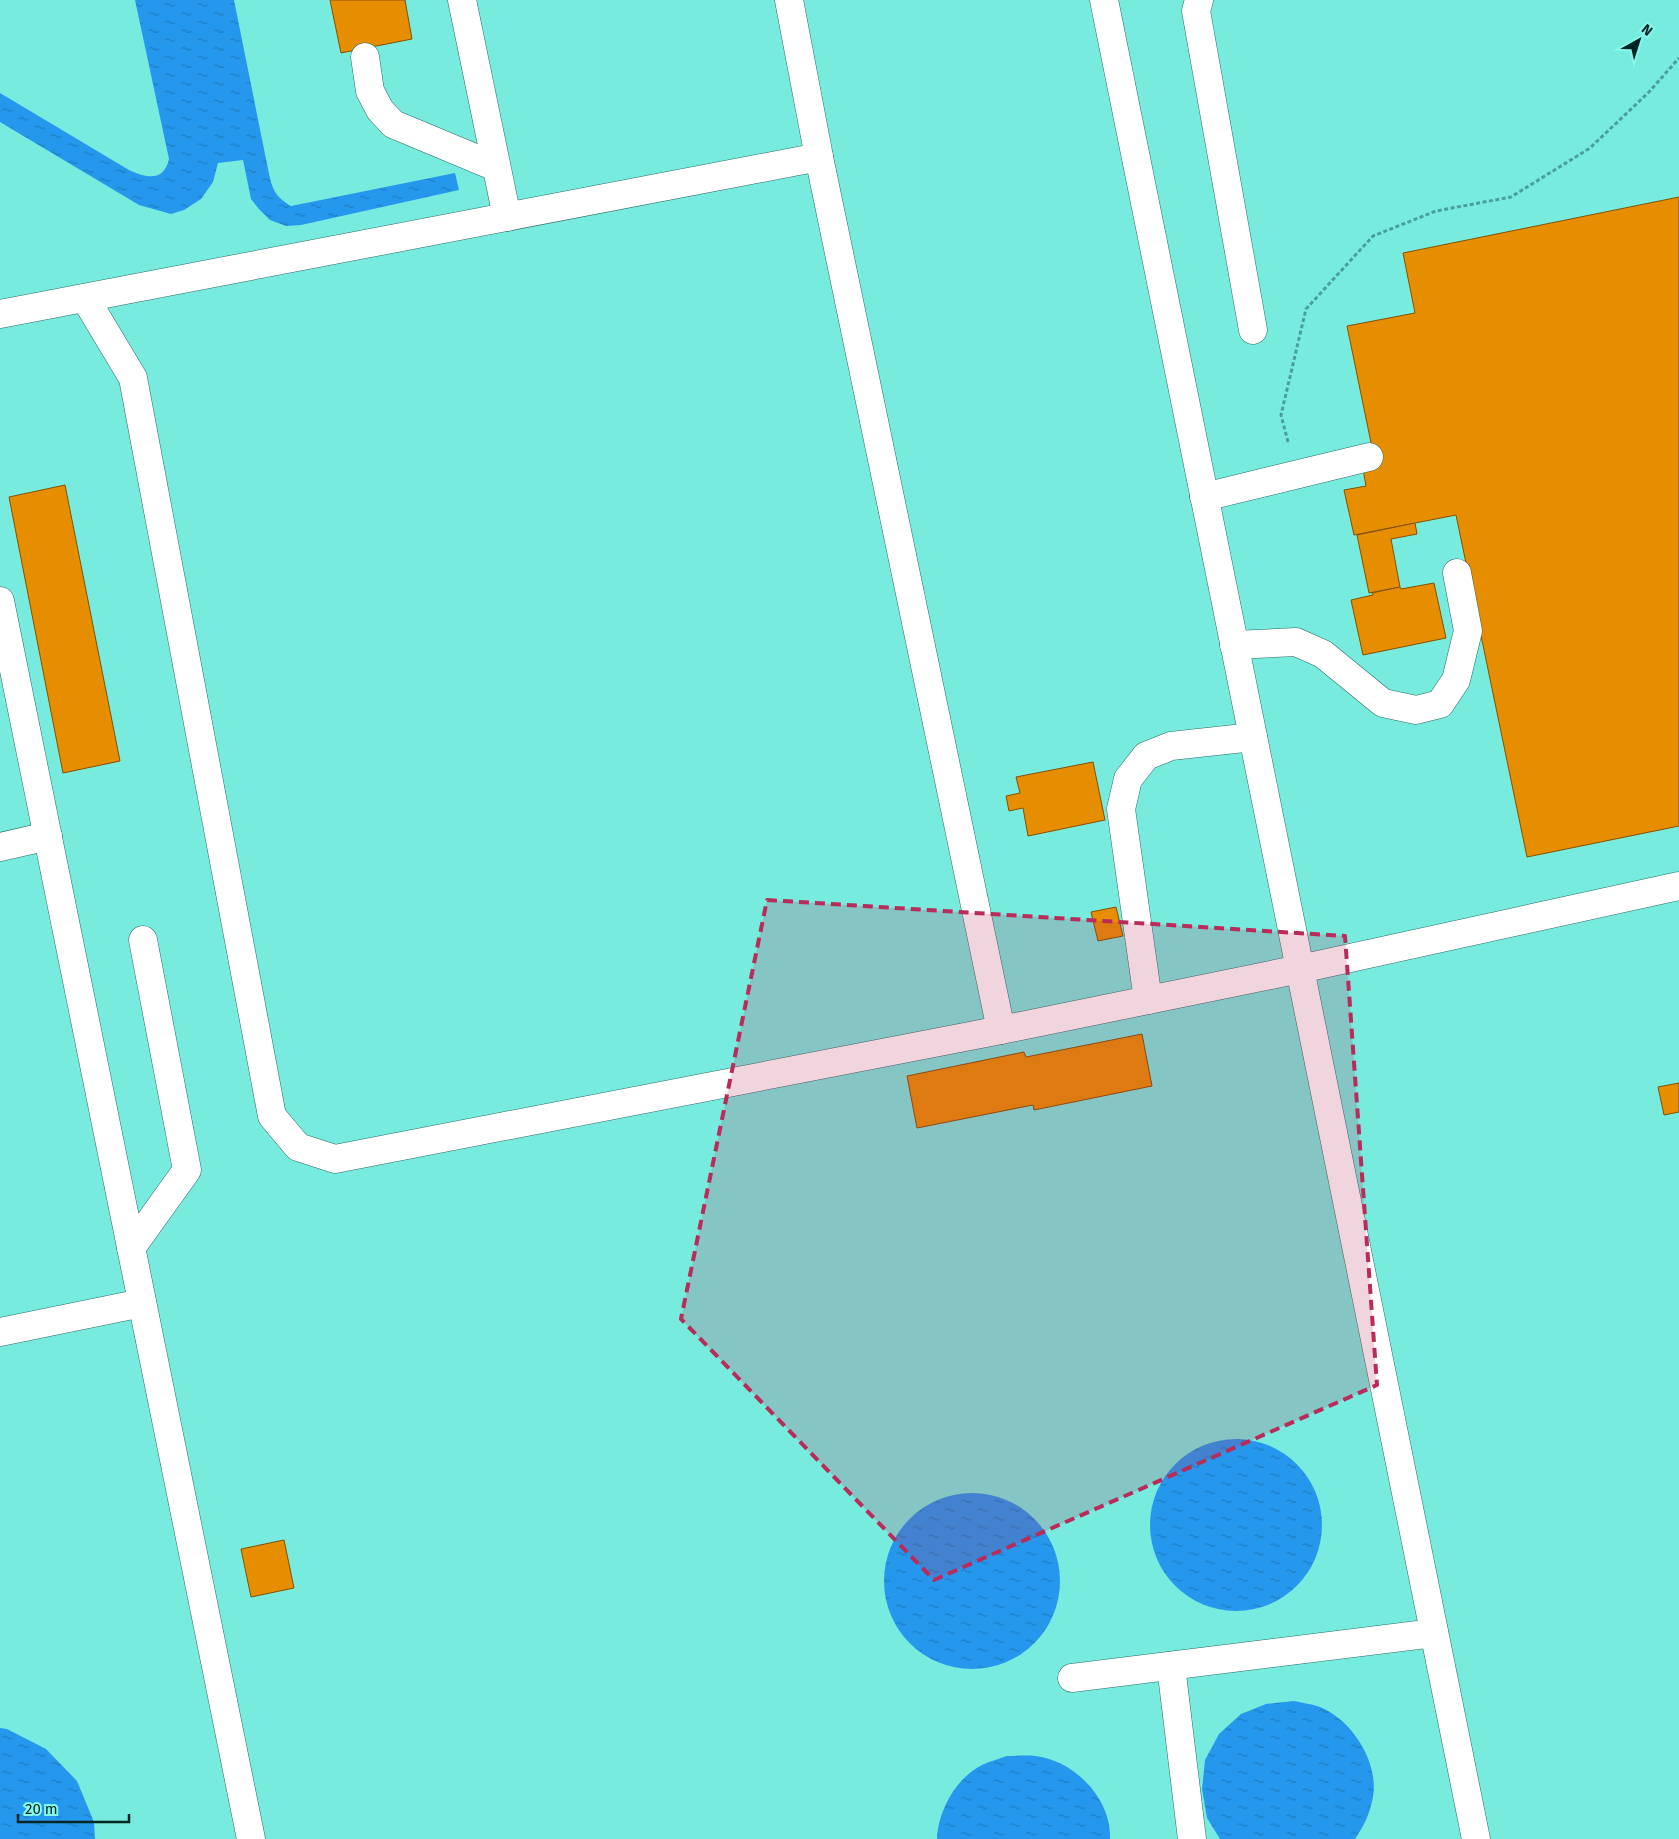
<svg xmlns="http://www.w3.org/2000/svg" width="1679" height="1839" font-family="'Fira Sans',sans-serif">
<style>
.water{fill:url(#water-ripples)}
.building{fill:#e78e00;stroke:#865000}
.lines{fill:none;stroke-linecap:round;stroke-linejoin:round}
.minor-casing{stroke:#2c6a64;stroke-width:29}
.path{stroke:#4a9f97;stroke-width:3;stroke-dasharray:4 2.5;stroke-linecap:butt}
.minor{stroke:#fff;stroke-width:28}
.marked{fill:#b92b59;fill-opacity:0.2;stroke:#b92b59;stroke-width:4;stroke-dasharray:10 6;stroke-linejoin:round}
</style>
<defs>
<pattern id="water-ripples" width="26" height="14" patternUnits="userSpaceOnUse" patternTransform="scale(1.25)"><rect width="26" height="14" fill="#2598ee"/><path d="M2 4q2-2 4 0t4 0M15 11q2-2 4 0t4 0" fill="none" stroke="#1e7cc0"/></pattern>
</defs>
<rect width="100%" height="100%" fill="#78ebdf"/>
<g class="water">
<path d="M135,0H234L268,169C272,188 274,196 291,206L455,173L459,190L301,225L286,226L270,220L258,208L251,199L243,160L218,163L213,182L201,199L184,210L171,214L139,205L0,122V93L129,170C146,178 164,182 169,159Z"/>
<circle cx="1236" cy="1525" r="86"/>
<circle cx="972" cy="1581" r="88"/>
<path d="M1294,1701C1302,1703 1312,1704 1320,1707C1352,1720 1379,1762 1373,1797C1370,1813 1364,1826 1355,1839H1220L1207,1818L1202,1789L1205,1760L1219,1734L1241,1714L1266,1704Z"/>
<path d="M0,1728L7,1729L46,1749L77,1781L94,1822L95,1839H0Z"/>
<path d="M1007,1756C1016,1756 1026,1755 1035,1756C1074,1760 1112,1799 1110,1839H937C938,1811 956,1778 982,1765C990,1761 999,1759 1007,1756Z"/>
</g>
<g class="building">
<path d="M330,0H405L412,39L341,53Z"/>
<path d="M1679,197V826L1527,857L1456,515L1354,535L1344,490L1366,486L1363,469L1376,467L1347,326L1415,313L1403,253Z"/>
<path d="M65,485L120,761L63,773L9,497Z"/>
<path d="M1415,523L1417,534L1391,539L1400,587L1369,593L1357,535Z"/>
<path d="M1434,583L1446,638L1363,655L1351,600L1373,595L1372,593L1400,587L1401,589Z"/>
<path d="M1093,762L1105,820L1028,836L1023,808L1009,811L1006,796L1020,793L1016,777Z"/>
<path d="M1116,907L1123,936L1098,941L1091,912Z"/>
<path d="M1142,1034L1152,1086L1034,1110L1033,1105L917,1128L907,1076L1024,1052L1026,1057Z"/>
<path d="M1679,1083V1112L1664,1115L1658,1087Z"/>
<path d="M284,1540L294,1588L251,1597L241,1549Z"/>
</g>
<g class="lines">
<defs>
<g id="minor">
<path d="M462,0L507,217"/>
<path d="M1104,0L1476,1839"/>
<path d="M1199,0L1196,11L1253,330"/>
<path d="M365,57L370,91L380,110L393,124L496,167"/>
<path d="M85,298L133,378L272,1116L298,1147L335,1159L1001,1030L819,157"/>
<path d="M0,314L819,157L789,0"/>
<path d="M1204,497L1369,457"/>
<path d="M0,601L251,1839"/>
<path d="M1234,645L1296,642L1323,654L1383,703L1416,710L1440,704L1456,680L1468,631L1457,573"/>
<path d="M0,847L48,836"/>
<path d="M1148,1000L1121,809L1128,779L1146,756L1171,746L1253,737"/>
<path d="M1001,1030L1300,969L1679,886"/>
<path d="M131,1248L187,1170L143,940"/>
<path d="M0,1332L142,1303"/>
<path d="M1171,1666L1192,1839"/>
<path d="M1072,1678L1434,1633"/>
</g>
</defs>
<use href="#minor" class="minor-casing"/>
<path class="path" d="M1288,442L1281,415L1306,309L1373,236L1436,211L1511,197L1590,148L1649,92L1679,58"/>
<use href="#minor" class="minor"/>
</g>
<path class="marked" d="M767,900L1345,936L1377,1385L934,1580L681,1319Z"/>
<g transform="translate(1639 40) rotate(39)" stroke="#85f8ed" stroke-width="4" paint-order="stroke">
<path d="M0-4L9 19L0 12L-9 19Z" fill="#002522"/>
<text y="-8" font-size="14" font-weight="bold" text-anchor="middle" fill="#002522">N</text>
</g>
<path d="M18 1814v8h111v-8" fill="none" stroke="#002522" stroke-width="2.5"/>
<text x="25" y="1814" font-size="15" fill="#002522" stroke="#85f8ed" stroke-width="4" paint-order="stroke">20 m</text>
</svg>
